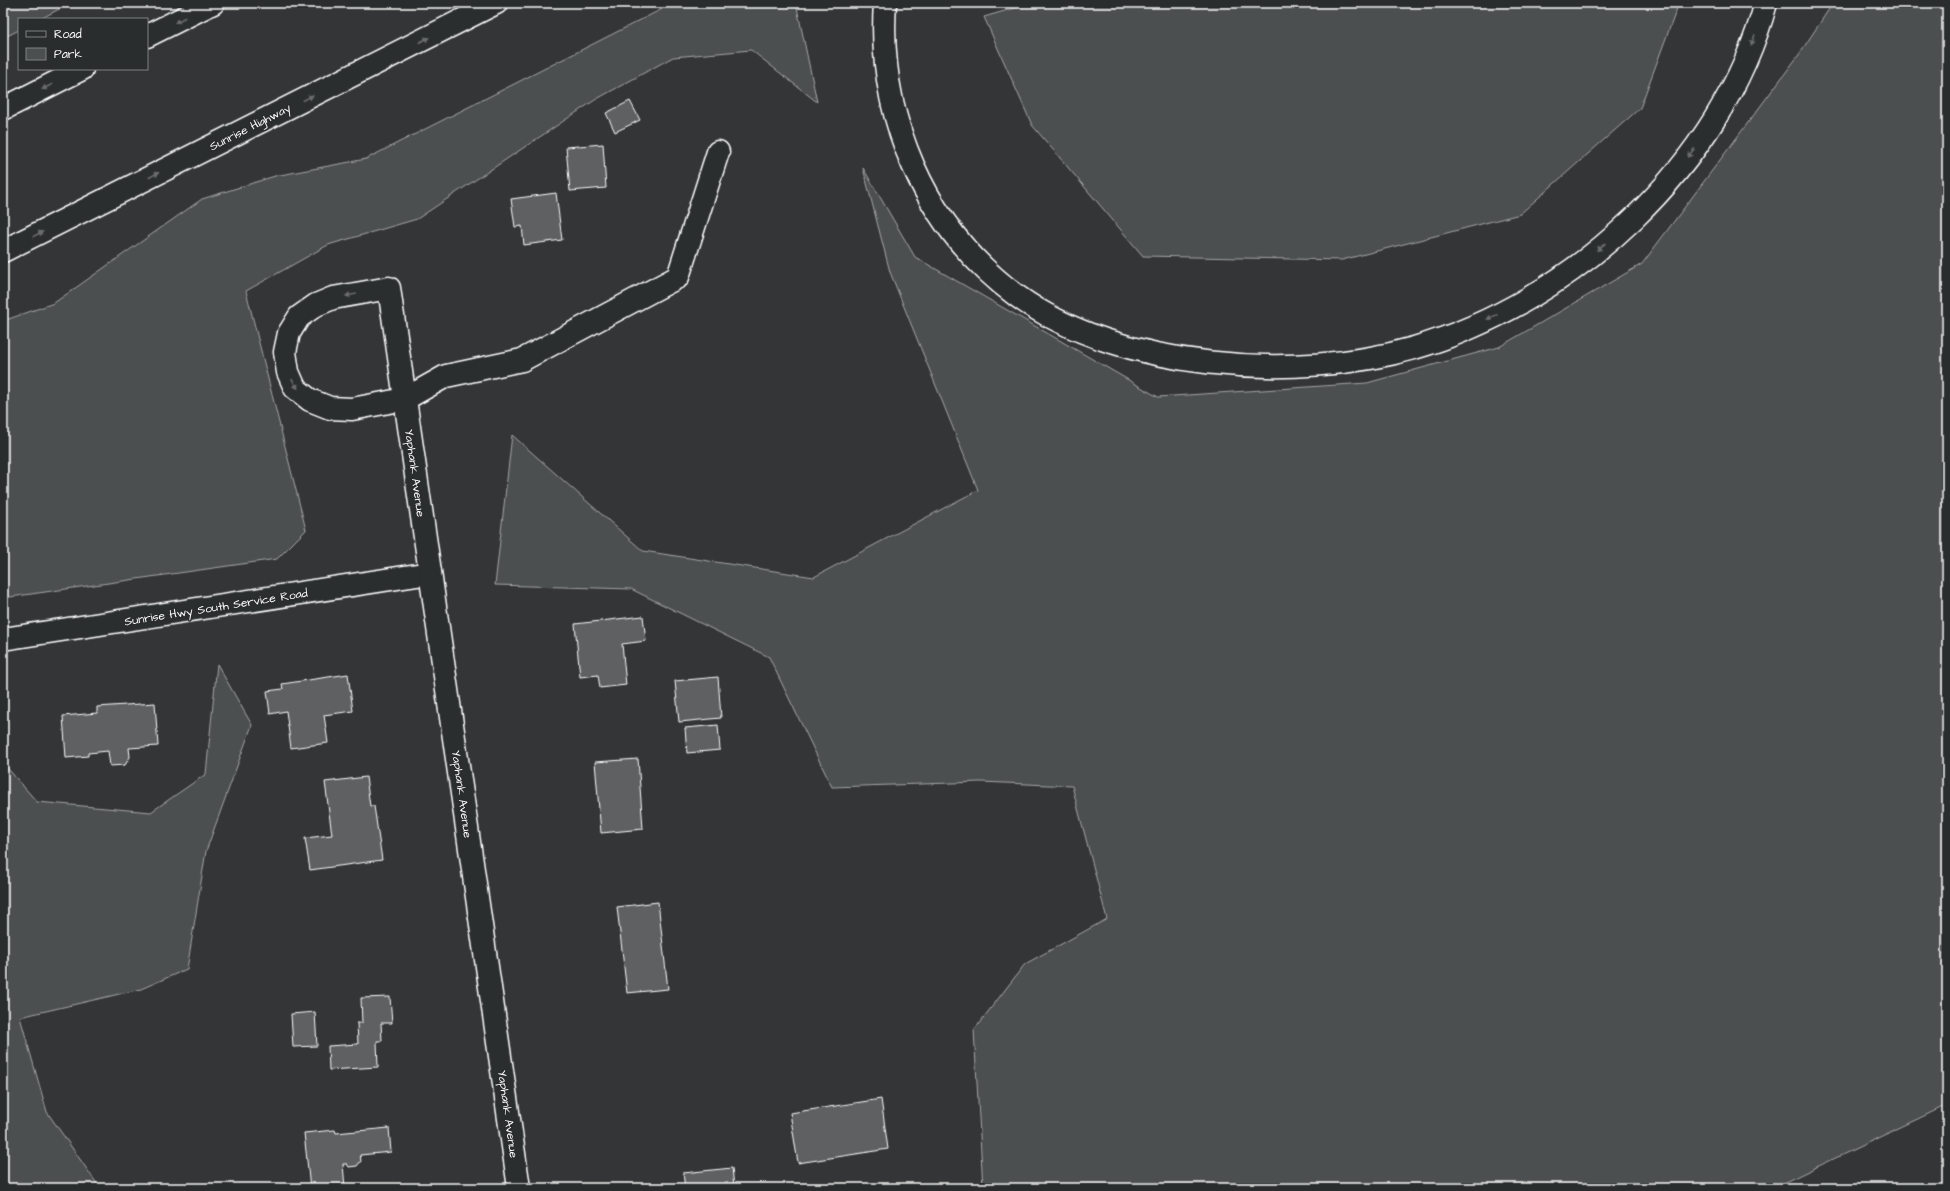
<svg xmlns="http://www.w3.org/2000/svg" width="1950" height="1191" font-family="'Architects Daughter',sans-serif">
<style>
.green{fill:#4c4f50;stroke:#a6a7a8}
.building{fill:#5f6162;stroke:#fff}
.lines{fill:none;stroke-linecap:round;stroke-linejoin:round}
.minor-casing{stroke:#fff;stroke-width:25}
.highway-casing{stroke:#fff;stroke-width:25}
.minor{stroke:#2a2d2e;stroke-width:22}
.highway{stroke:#2a2d2e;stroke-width:22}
.oneway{fill:#6a6c6d}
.labels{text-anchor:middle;stroke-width:3;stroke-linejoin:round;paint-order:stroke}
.street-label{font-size:12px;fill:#fff;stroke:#2a2d2e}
</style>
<rect width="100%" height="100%" fill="#333536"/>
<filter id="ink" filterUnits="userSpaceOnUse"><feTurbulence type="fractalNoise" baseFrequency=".025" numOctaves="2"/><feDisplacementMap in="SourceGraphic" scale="8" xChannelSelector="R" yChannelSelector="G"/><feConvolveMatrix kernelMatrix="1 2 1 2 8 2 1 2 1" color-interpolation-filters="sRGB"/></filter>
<g filter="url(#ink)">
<g class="green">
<path d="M3,3H71L40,19H19V30L3,38Z"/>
<path d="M674,3H796L817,102L751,50L673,57L595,100L417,219L328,245L246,291L306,530L277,559L3,598V321L54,303L202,199L275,176L366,159Z"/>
<path d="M1032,3H1679L1640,108L1520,214L1342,260L1143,256L1032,125L984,17Z"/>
<path d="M1833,3H1947V1105L1783,1183L1782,1188H983L974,1030L1025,964L1107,919L1072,786L981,782L832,787L769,657L631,589L495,585L512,435L643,551L814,577L978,490L890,272L863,168L915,257L1158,397L1367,383L1499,347L1642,264L1798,56Z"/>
<path d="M217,664L252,725L206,851L187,969L141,989L20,1017L47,1112L100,1188H3V763L37,802L151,812L206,774Z"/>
</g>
<g class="building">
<path d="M630,101L640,120L615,132L606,113Z"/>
<path d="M603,144L606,188L570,191L566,147Z"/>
<path d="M556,193L562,240L524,245L522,226L515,227L511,199Z"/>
<path d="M643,616L646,641L622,644L626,685L600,688L598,675L580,677L575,624Z"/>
<path d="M348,674L353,711L324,715L328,743L291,748L286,711L270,714L267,691L283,689L282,684Z"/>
<path d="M718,677L721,718L679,722L675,681Z"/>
<path d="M155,703L158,746L129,748L130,757L125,765L110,766L108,751L88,753V756L66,758L63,716L97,713V707Z"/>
<path d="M718,725L720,750L687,753L685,728Z"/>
<path d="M638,759L643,829L601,833L595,762Z"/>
<path d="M366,777L370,806H374L382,860L310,870L305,838L332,835L325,782Z"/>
<path d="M658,902L668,989L627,993L617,907Z"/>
<path d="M390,997L392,1023H381L382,1041H377L378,1067L329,1070L328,1046L358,1044L357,1023H362L361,998Z"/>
<path d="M315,1012L317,1046L293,1047L291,1014Z"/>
<path d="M881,1099L888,1149L798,1163L790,1113Z"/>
<path d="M389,1128L391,1152L360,1155L361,1161L357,1166L349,1167L347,1164H343L345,1188H310L304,1133L335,1130L336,1133Z"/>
<path d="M732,1168L734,1187L685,1188L683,1173Z"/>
</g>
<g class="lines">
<defs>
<g id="minor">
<path d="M3,639L430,573"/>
<path d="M519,1188L405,399L389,288L333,298L316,305L299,317L289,333L285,352L288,372L295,388L310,400L330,408L352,409L405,399L446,376L522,360L678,277L718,152"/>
</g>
<g id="highway">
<path d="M885,3C877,116 925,228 1017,296C1119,370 1296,382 1414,348C1573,302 1722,165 1766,3"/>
<path d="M147,36L213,3"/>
<path d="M3,109L82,69"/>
<path d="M3,251L496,3"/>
</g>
</defs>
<use href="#minor" class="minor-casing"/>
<use href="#highway" class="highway-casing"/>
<use href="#minor" class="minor"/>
<use href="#highway" class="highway"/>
</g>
<defs><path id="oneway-solid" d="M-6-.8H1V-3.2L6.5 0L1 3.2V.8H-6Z"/></defs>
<g class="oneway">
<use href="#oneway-solid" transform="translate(180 20) rotate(153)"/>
<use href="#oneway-solid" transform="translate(424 40) rotate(-27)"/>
<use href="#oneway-solid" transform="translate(1753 40) rotate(110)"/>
<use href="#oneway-solid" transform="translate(47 87) rotate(153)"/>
<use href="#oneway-solid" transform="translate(308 98) rotate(-27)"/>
<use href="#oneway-solid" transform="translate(1691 153) rotate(129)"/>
<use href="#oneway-solid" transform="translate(154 175) rotate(-27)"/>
<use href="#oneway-solid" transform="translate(38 234) rotate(-27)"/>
<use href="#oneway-solid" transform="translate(1601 247) rotate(139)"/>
<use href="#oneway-solid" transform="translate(351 295) rotate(170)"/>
<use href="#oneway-solid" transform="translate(1492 317) rotate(156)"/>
<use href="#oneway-solid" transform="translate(295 384) rotate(59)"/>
</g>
</g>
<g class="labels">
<g class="street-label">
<text transform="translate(250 127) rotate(-27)" y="4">Sunrise Highway</text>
<text transform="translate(415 473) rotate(82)" y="4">Yaphank Avenue</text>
<text transform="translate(216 607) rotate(-9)" y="4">Sunrise Hwy South Service Road</text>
<text transform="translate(462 794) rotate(82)" y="4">Yaphank Avenue</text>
<text transform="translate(508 1114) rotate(82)" y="4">Yaphank Avenue</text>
</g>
</g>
<rect width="1950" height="1191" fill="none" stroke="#2a2d2e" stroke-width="16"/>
<rect x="8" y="8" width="1934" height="1175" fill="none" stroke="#fff" stroke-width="1.5" filter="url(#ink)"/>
<rect x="18" y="18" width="130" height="52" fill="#2a2d2e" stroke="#7f8182"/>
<rect x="26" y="31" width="20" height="6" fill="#2a2d2e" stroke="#7f8182"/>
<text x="54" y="38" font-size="12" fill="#ffffff">Road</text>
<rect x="26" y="48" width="20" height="12" fill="#4c4f50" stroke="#7f8182"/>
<text x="54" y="58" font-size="12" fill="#ffffff">Park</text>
</svg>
